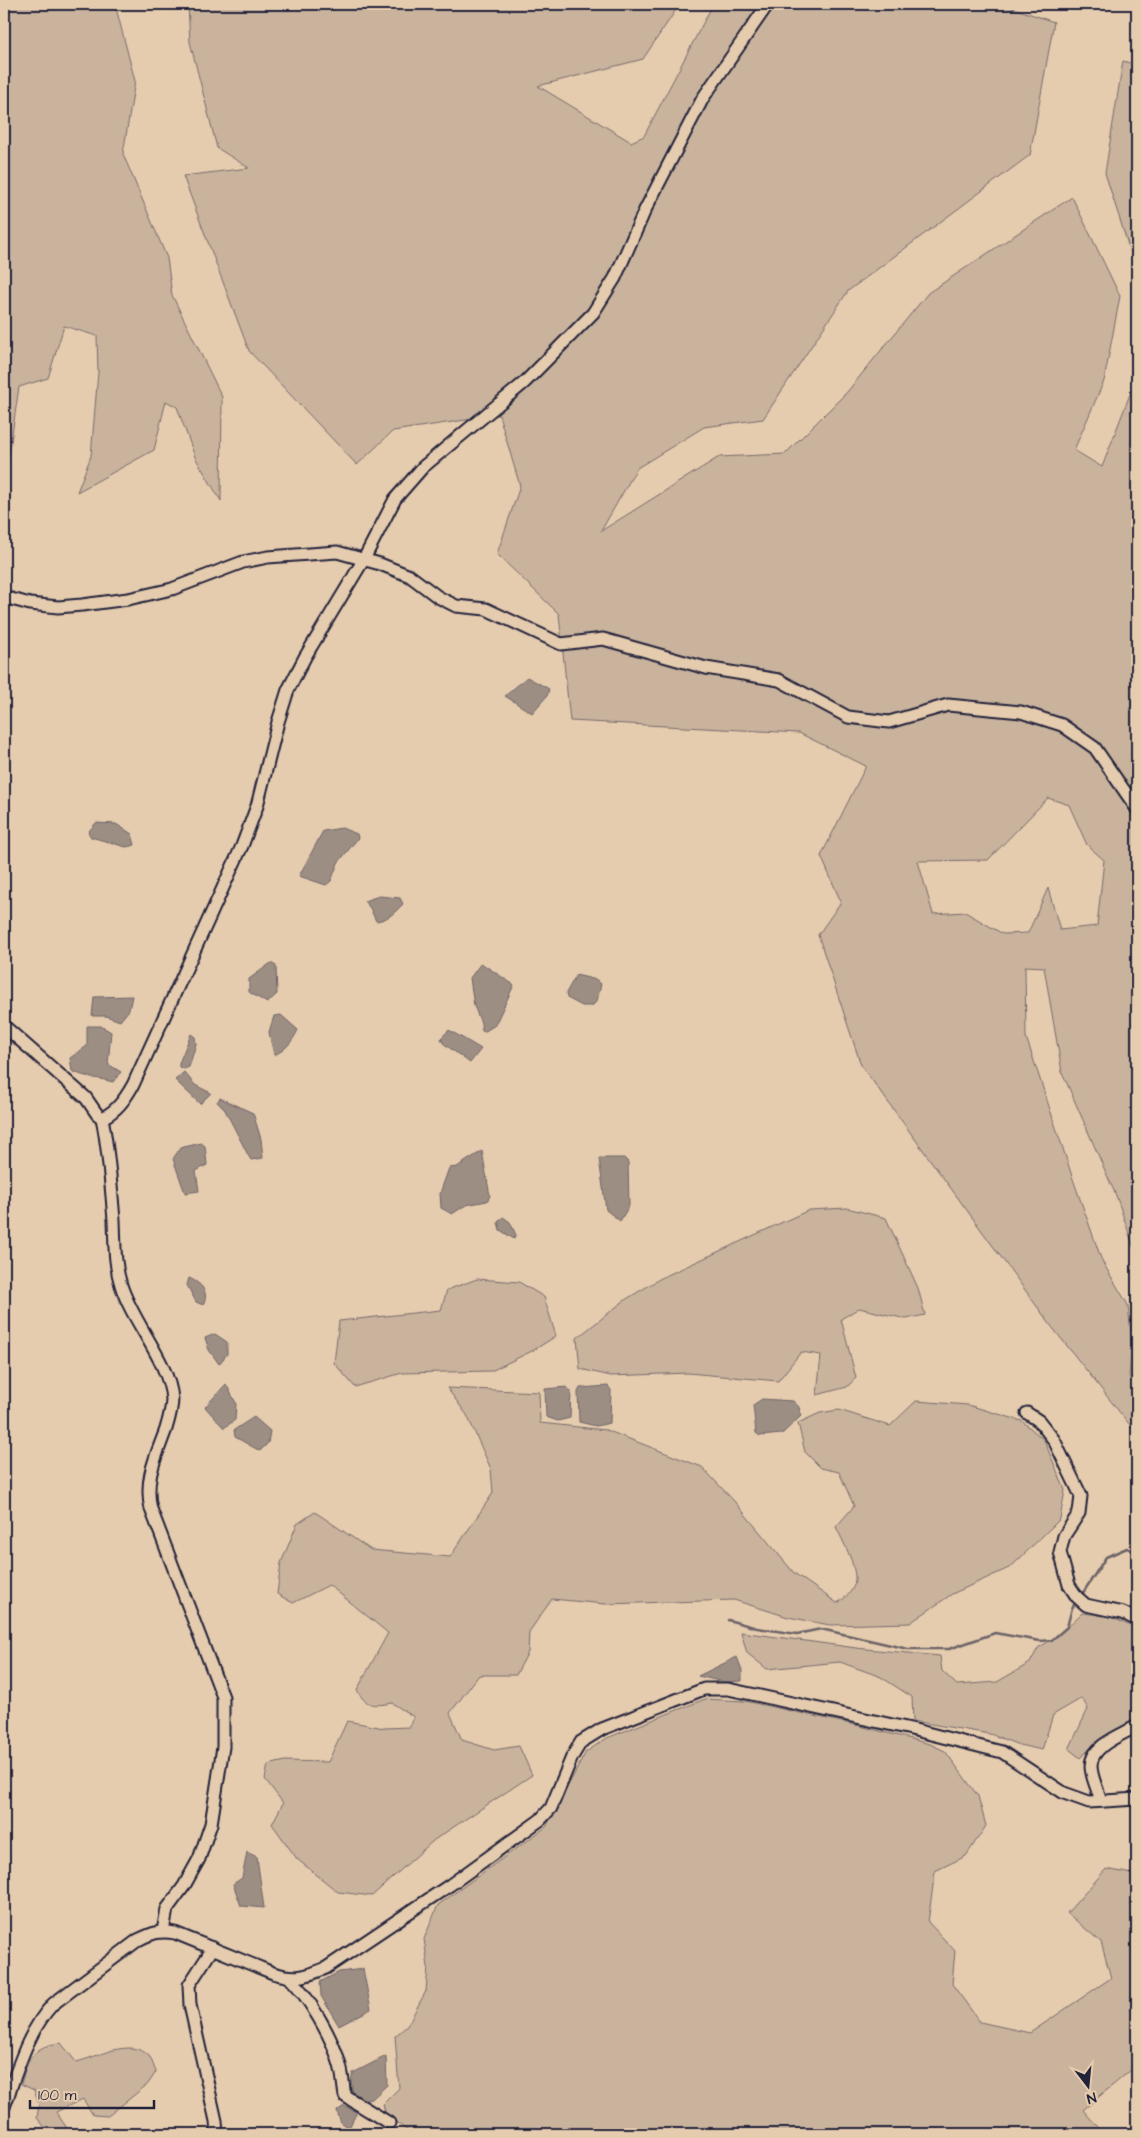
<svg xmlns="http://www.w3.org/2000/svg" width="1141" height="2138" font-family="'Architects Daughter',sans-serif">
<style>
.green{fill:#c9b39d;stroke:#766a6c;fill-rule:evenodd}
.water{fill:#9d8e84;stroke:#6c6367}
.lines{fill:none;stroke-linecap:round;stroke-linejoin:round}
.stream{stroke:#6c6367;stroke-width:2.5}
.minor-casing{stroke:#22223b;stroke-width:15}
.minor{stroke:#e6ccae;stroke-width:11}
</style>
<rect width="100%" height="100%" fill="#e6ccae"/>
<filter id="ink" filterUnits="userSpaceOnUse"><feTurbulence type="fractalNoise" baseFrequency=".02" numOctaves="2"/><feDisplacementMap in="SourceGraphic" scale="10" xChannelSelector="R" yChannelSelector="G"/><feConvolveMatrix kernelMatrix="1 2 1 2 8 2 1 2 1" color-interpolation-filters="sRGB"/></filter>
<g filter="url(#ink)">
<g class="green">
<path d="M4,4H115L135,81L123,154L167,258L172,295L222,397L221,501L195,457L177,407L166,401L154,450L77,492L91,456L98,372L97,336L64,326L48,378L19,387L6,475L4,476Z"/>
<path d="M188,4H680L643,59L538,86L631,142L644,136L711,8L718,4H1001L1054,22L1030,155L848,291L763,419L704,427L637,468L601,531L719,457L785,454L847,392L928,293L1072,197L1120,296L1104,381L1074,450L1102,467L1137,376V1257L1117,1198L1062,1072L1044,967L1025,966L1026,1037L1073,1179L1102,1261L1128,1305L1132,1343L1129,1376L1137,1391V1434L1052,1327L861,1065L818,935L841,902L821,856L866,766L799,733L570,721L559,614L497,554L520,486L499,415L393,431L357,465L249,351L183,176L249,168L217,148L190,42ZM1048,798L1069,805L1087,845L1104,860L1097,926L1060,930L1048,888L1028,933L1003,934L965,912L933,914L918,861L988,860Z"/>
<path d="M1123,61L1137,65V273L1105,173Z"/>
<path d="M847,1208L886,1218L918,1288L925,1315L906,1319L859,1308L841,1319L856,1378L847,1387L817,1395L821,1355L801,1352L778,1381L688,1373L611,1376L580,1369L577,1338L625,1300L661,1278L809,1210Z"/>
<path d="M477,1279L519,1282L544,1297L556,1336L534,1350L491,1371L402,1373L355,1387L334,1363L339,1321L441,1310L447,1290Z"/>
<path d="M447,1388L539,1392L540,1423L606,1430L702,1467L734,1501L794,1573L837,1603C846,1598 855,1590 855,1579C856,1565 842,1539 836,1527L854,1506L839,1472L821,1468L805,1452L798,1423L820,1413L839,1410L890,1426L916,1401L968,1405L1022,1421L1044,1440L1065,1490L1060,1519L1011,1567L952,1594L910,1623L830,1625L788,1617L734,1600L605,1604L552,1599L529,1632L528,1652L516,1675H479L450,1713L462,1740L494,1750L519,1746L532,1775L434,1840L372,1896L338,1892L297,1859L272,1824L283,1803L265,1779L268,1765L285,1761L328,1762L347,1721L384,1728L410,1727L414,1717L392,1703C374,1706 366,1707 357,1690L388,1633L329,1585L293,1603L277,1594L281,1563L297,1524L315,1512L371,1550L450,1557L493,1493L491,1469L467,1415Z"/>
<path d="M1082,1613L1109,1616L1137,1629V1720L1098,1741L1080,1758L1069,1749L1088,1709L1082,1698L1053,1715L1042,1750L1019,1745L990,1734L913,1721L912,1697L881,1677L840,1662L767,1669L747,1653L741,1632L856,1648L940,1656L942,1671L957,1685L997,1682L1030,1663L1038,1648L1059,1635Z"/>
<path d="M705,1699L745,1701L860,1726L930,1744L945,1751L978,1796L986,1826L966,1856L935,1871L928,1922L955,1951L952,1984L980,2022L1030,2033L1111,1978L1101,1942L1067,1913L1106,1869L1137,1875V2065L1083,2110L1104,2134H412L386,2115L383,2104L399,2088L395,2036L407,2026L426,1991L428,1967L424,1939L438,1905L546,1827L586,1752L607,1738Z"/>
<path d="M61,2043L76,2062C96,2058 131,2036 150,2057C152,2061 154,2067 156,2072L148,2084L108,2116L93,2115L83,2099L56,2112L71,2134H46L48,2131L37,2118L39,2105L34,2090L21,2084C28,2059 32,2046 61,2043Z"/>
</g>
<g class="water">
<path d="M527,677L549,689L547,696L532,713L505,696Z"/>
<path d="M96,823L116,824L132,834L135,845L126,847L91,837L88,832Z"/>
<path d="M342,828L357,834L358,838L338,863L331,881L326,885L299,876L323,831Z"/>
<path d="M379,896L400,898L403,904C395,912 388,920 376,921L370,908L364,901Z"/>
<path d="M271,963L276,966L277,994L267,1003L249,992V979Z"/>
<path d="M481,963L514,985L495,1025L484,1032L482,1031L481,1023L474,1006L470,978Z"/>
<path d="M576,975L597,980L601,984L597,1001L592,1006H582L567,998L566,993Z"/>
<path d="M132,996L129,1010L120,1021L106,1016H92L94,997Z"/>
<path d="M281,1015L298,1030C292,1042 286,1050 274,1055L269,1032L274,1016Z"/>
<path d="M87,1026H101L111,1032L108,1064L121,1072L113,1082C99,1078 86,1078 72,1071L70,1058L87,1046Z"/>
<path d="M449,1030L481,1049L470,1063L443,1043L441,1038Z"/>
<path d="M191,1034L195,1037L196,1044L189,1067L184,1069L179,1067V1063Z"/>
<path d="M184,1072L195,1085L211,1093L200,1104L175,1080Z"/>
<path d="M220,1098L253,1113L261,1139L263,1158L251,1160L248,1155L225,1110L217,1102Z"/>
<path d="M201,1143L205,1146L207,1165L196,1171L199,1191L185,1193L173,1159L180,1148Z"/>
<path d="M482,1151L490,1196L487,1201L466,1205L452,1214L441,1208L440,1193L449,1168L457,1167Z"/>
<path d="M599,1158H624L628,1162L629,1206L620,1221L606,1210Z"/>
<path d="M503,1217L510,1222L516,1235L514,1239L500,1230L498,1222Z"/>
<path d="M189,1278C201,1283 210,1292 203,1305L196,1302L187,1285Z"/>
<path d="M215,1334L227,1342V1354L219,1364L209,1350L205,1338Z"/>
<path d="M226,1384L236,1403L235,1420L224,1428L205,1407Z"/>
<path d="M608,1386L611,1390L610,1423L596,1426L579,1422L578,1392L580,1388Z"/>
<path d="M567,1387L571,1391L570,1418L558,1421L546,1417L545,1389Z"/>
<path d="M762,1399L793,1401L799,1407L801,1416L782,1434L760,1436L756,1433L753,1405Z"/>
<path d="M254,1417L270,1431L268,1443L260,1451L235,1437L234,1430Z"/>
<path d="M737,1657L742,1670V1681L724,1682L698,1676Z"/>
<path d="M247,1852L257,1857L264,1908L241,1906L233,1884L242,1878Z"/>
<path d="M363,1969L371,2009L339,2026L321,1996L320,1982L339,1972Z"/>
<path d="M386,2056L387,2085L372,2099L364,2100L353,2093L351,2080L353,2073Z"/>
<path d="M344,2106L357,2112L349,2128L341,2123L337,2111Z"/>
</g>
<g class="lines">
<g class="stream">
<path d="M1081,1596L1106,1557L1127,1548L1137,1554"/>
<path d="M728,1620L757,1628L797,1634L821,1629L908,1649H949L995,1633L1040,1641L1052,1640L1067,1627L1072,1608L1076,1602"/>
</g>
<defs>
<g id="minor">
<path d="M4,597L30,604L58,607L82,605L128,599L172,589L243,562L268,557L337,552L380,564L410,576L438,597L456,606L486,609L561,644L603,639L706,668L779,680L848,717L889,722L948,705L1021,712L1062,725L1095,748L1137,809"/>
<path d="M4,1026L86,1098L97,1114L102,1118C109,1152 111,1186 114,1220C115,1242 114,1263 121,1285C132,1322 169,1361 172,1399C172,1409 169,1419 166,1429C156,1457 144,1479 151,1509L223,1697V1747L211,1824L199,1859L184,1886L167,1909L163,1931"/>
<path d="M102,1118C117,1111 125,1099 133,1085L242,846L257,806L278,722L288,690L305,657L364,559L395,499L423,467L525,382L593,313L615,278L645,210L703,98L768,4"/>
<path d="M1027,1413L1039,1421L1054,1440L1081,1496L1079,1513L1064,1536L1060,1552L1069,1585L1077,1597L1086,1605L1123,1613L1137,1620"/>
<path d="M1101,1801C1098,1790 1091,1777 1091,1766C1091,1745 1122,1735 1137,1726"/>
<path d="M213,1948L189,1985L190,2005L216,2121L217,2134"/>
<path d="M290,1978C308,1996 332,2037 339,2062C343,2073 343,2085 345,2096L389,2123"/>
<path d="M4,2107C17,2071 27,2032 53,2004L138,1940C152,1933 160,1930 175,1933L273,1973C297,1980 304,1977 326,1968L450,1885L540,1820L551,1808L572,1757L581,1742L602,1729L704,1689H728L911,1729L1002,1752L1064,1793L1089,1802L1137,1799"/>
</g>
</defs>
<use href="#minor" class="minor-casing"/>
<use href="#minor" class="minor"/>
</g>
</g>
<rect width="1141" height="2138" fill="none" stroke="#e6ccae" stroke-width="20"/>
<rect x="10" y="10" width="1121" height="2118" fill="none" stroke="#22223b" stroke-width="2" filter="url(#ink)"/>
<g transform="translate(1088 2086) rotate(164)" stroke="#e6ccae" stroke-width="4" paint-order="stroke">
<path d="M0-4L9 19L0 12L-9 19Z" fill="#22223b"/>
<text y="-8" font-size="14" font-weight="bold" text-anchor="middle" fill="#22223b">N</text>
</g>
<path d="M30 2100v8h124v-8" fill="none" stroke="#22223b" stroke-width="2.5"/>
<text x="38" y="2100" font-size="15" fill="#22223b" stroke="#e6ccae" stroke-width="4" paint-order="stroke">100 m</text>
</svg>
